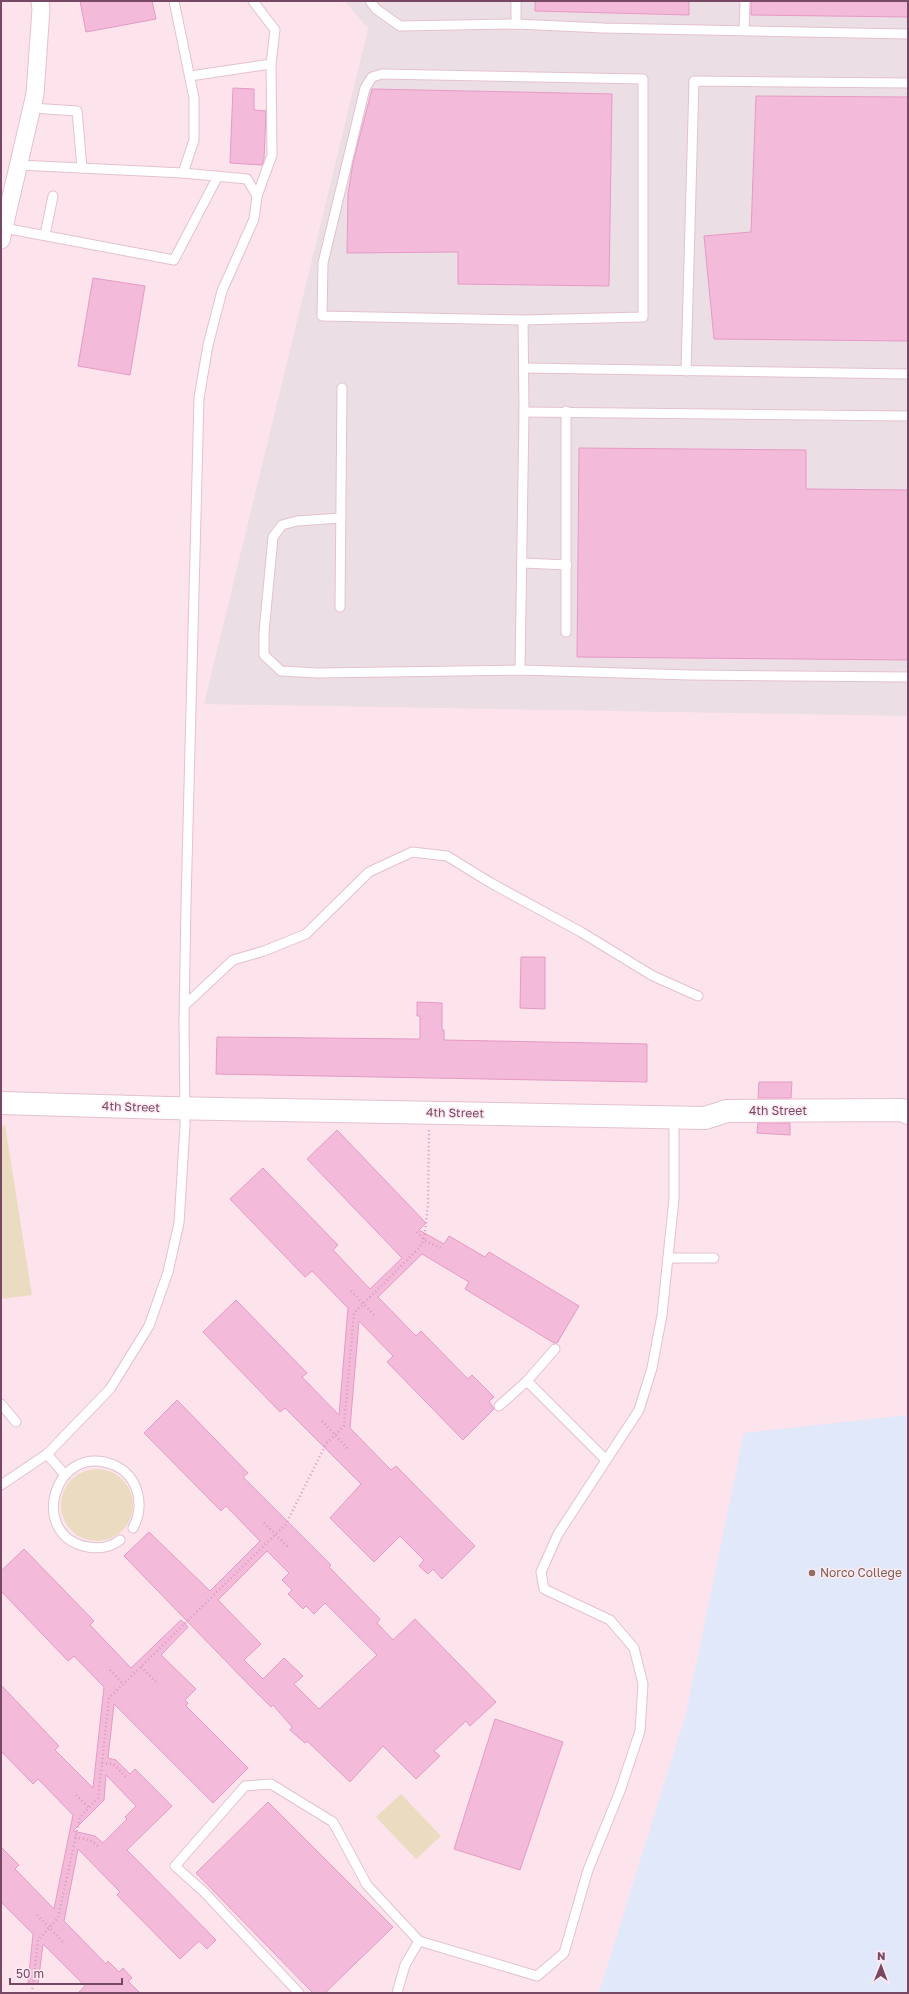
<svg xmlns="http://www.w3.org/2000/svg" width="909" height="1994" font-family="'Golos Text',sans-serif">
<style>
.industrial{fill:#ecdee5}
.education{fill:#e0e8f9}
.green{fill:#ebdcc1}
.building{fill:#f3bad9;stroke:#e69ac5;fill-rule:evenodd}
.lines{fill:none;stroke-linecap:round;stroke-linejoin:round}
.service-casing{stroke:#e4c1d1;stroke-width:11}
.minor-casing{stroke:#e4c1d1;stroke-width:19}
.tertiary-casing{stroke:#e4c1d1;stroke-width:24}
.path{stroke:#d89dbe;stroke-width:2.5;stroke-dasharray:1 3;stroke-linecap:butt}
.service{stroke:#fff;stroke-width:9}
.minor{stroke:#fff;stroke-width:17}
.tertiary{stroke:#fff;stroke-width:22}
.education-dot{fill:#8d6e63;stroke:#ffeaf1;stroke-width:1.5}
.labels{text-anchor:middle;stroke-width:3;stroke-linejoin:round;paint-order:stroke}
.street-label{font-size:12px;fill:#764863;stroke:#ffeaf1}
.education-label{font-size:12px;fill:#785e54;stroke:#ffeaf1;text-anchor:start}
</style>
<rect width="100%" height="100%" fill="#fde3ec"/>
<path class="industrial" d="M345,1H908V716L204,704L368,29Z"/>
<path class="education" d="M908,1415V1993H599L686,1713L744,1433Z"/>
<g class="green">
<path d="M5,1125L32,1295L1,1299V1126Z"/>
<circle cx="97" cy="1505" r="36"/>
<path d="M401,1794L441,1836L416,1859L376,1817Z"/>
</g>
<g class="building">
<path d="M80,1H152L156,19L86,32Z"/>
<path d="M535,1H689V15L535,11Z"/>
<path d="M751,1H908V17L751,15Z"/>
<path d="M233,88L254,89V110L266,111L264,159L262,165L230,163Z"/>
<path d="M372,89L612,94L609,286L458,284V252L347,253L348,194L353,163Z"/>
<path d="M756,96L908,97V341L714,339L704,236L751,232Z"/>
<path d="M93,278L145,286L130,375L78,366Z"/>
<path d="M579,448L806,450V489L908,490V660L577,657Z"/>
<path d="M521,957H545V1009L520,1008Z"/>
<path d="M417,1002L442,1003V1030H444V1040L647,1044V1082L216,1074L217,1037L420,1039V1016H417Z"/>
<path d="M759,1082H792L791,1098H758Z"/>
<path d="M758,1123H790V1135L757,1133Z"/>
<path d="M337,1130L426,1223L419,1230L444,1244L449,1236L485,1257L489,1252L579,1306L557,1343H554L465,1289L469,1282L422,1254L378,1297L416,1336L421,1331L468,1379L472,1375L494,1397L489,1401L494,1409L463,1440L387,1362L393,1356L359,1321L350,1428L391,1470L396,1466L475,1546L442,1579L433,1569L428,1574L419,1566L424,1560L400,1536L374,1562L330,1518L361,1484L285,1408L280,1412L203,1332L236,1300L307,1373L302,1377L339,1415L348,1308L312,1271L305,1277L230,1199L263,1168L338,1245L333,1250L370,1289L402,1258L307,1159Z"/>
<path d="M177,1400L248,1473L243,1477L331,1565L329,1567L380,1619L377,1623L393,1640L415,1619L496,1702L470,1726L466,1721L434,1751L440,1756L416,1779L383,1746L350,1782L307,1741L305,1743L290,1730L292,1727L273,1705L271,1707L248,1684L124,1556L149,1532L210,1591L260,1541L226,1506L221,1511L144,1433ZM267,1551L289,1573L282,1580L292,1590L288,1594L303,1609L306,1606L314,1614L325,1603L377,1655L319,1709L294,1684L303,1676L284,1658L263,1679L244,1660L261,1644L218,1600Z"/>
<path d="M24,1549L94,1621L90,1625L131,1668L181,1620L188,1627L161,1655L196,1689L185,1700L188,1703L186,1706L248,1768L213,1803L114,1704L108,1758L116,1760L130,1774L135,1769L172,1806L127,1850L216,1940L207,1949L199,1941L180,1959L117,1895L120,1892L78,1849L64,1921L106,1964L108,1961L119,1972L123,1968L132,1978L128,1981L140,1993H78L85,1986L43,1944L38,1984L28,1983L33,1934L1,1902V1847L19,1865L15,1869L54,1909L73,1815L38,1779L33,1784L1,1751V1685L59,1746L55,1750L93,1788L104,1687L74,1656L68,1661L1,1591V1571ZM106,1775L136,1806L125,1817L127,1819L103,1843L95,1836L73,1831L104,1800Z"/>
<path d="M495,1719L563,1742L520,1870L454,1849Z"/>
<path d="M268,1802L393,1927L325,1993H313L196,1873Z"/>
</g>
<g class="lines">
<defs>
<g id="service">
<path d="M370,1L376,9L400,26L516,24L603,28L908,34"/>
<path d="M516,24V1"/>
<path d="M744,30L745,1"/>
<path d="M190,76L271,64L275,30L253,1"/>
<path d="M32,108L77,111L82,168"/>
<path d="M19,165L183,173L194,140V98L174,1"/>
<path d="M257,196L272,155L271,64"/>
<path d="M4,228L174,260L218,176"/>
<path d="M45,235L53,196"/>
<path d="M524,368L908,374"/>
<path d="M686,371L694,81L908,83"/>
<path d="M566,411V632"/>
<path d="M524,412L908,416"/>
<path d="M341,518L297,521L282,525L273,537L264,632V655L281,671L318,673L520,670L690,675L908,677"/>
<path d="M523,563L567,565"/>
<path d="M340,607L342,388"/>
<path d="M520,670L524,412L523,320L643,317V79L382,74L372,77L365,88L323,263L322,316L523,320"/>
<path d="M185,1005L233,960L264,951L306,934L369,872L412,852L447,856L491,883L581,932L653,976L698,996"/>
<path d="M668,1258H714"/>
<path d="M527,1381L555,1349"/>
<path d="M1,1404L16,1422"/>
<path d="M499,1406L527,1381L606,1460"/>
<path d="M65,1475L47,1454L110,1389L149,1326L168,1272L179,1223L185,1126L184,1022L186,903L199,398L208,345L222,291L254,219L257,196L247,179L183,173"/>
<path d="M1,1485L47,1454"/>
<path d="M120,1540C111,1547 99,1549 88,1547C27,1536 54,1441 114,1465C139,1476 145,1506 133,1528"/>
<path d="M299,1993L204,1892L175,1866L245,1786L271,1784L333,1822L367,1885L419,1941"/>
<path d="M397,1993L405,1965L419,1941L537,1976L564,1953L588,1870L620,1791L640,1731L643,1684L634,1648L610,1620L544,1589L541,1572L558,1534L639,1410L652,1368L662,1315L674,1199V1117"/>
</g>
<path id="minor" d="M1,240L35,94L41,9L40,1"/>
<path id="tertiary" d="M1,1103L168,1108L705,1118L727,1111L903,1110L908,1113"/>
</defs>
<use href="#service" class="service-casing"/>
<use href="#minor" class="minor-casing"/>
<use href="#tertiary" class="tertiary-casing"/>
<g class="path">
<path d="M417,1232L424,1240L441,1248"/>
<path d="M351,1291L376,1317"/>
<path d="M322,1421L348,1449"/>
<path d="M264,1523L289,1548"/>
<path d="M141,1667L158,1684"/>
<path d="M110,1670L123,1684"/>
<path d="M102,1763L113,1764L126,1777"/>
<path d="M76,1795L89,1808"/>
<path d="M75,1837L92,1841L99,1847"/>
<path d="M37,1915L63,1942"/>
<path d="M32,1993L38,1940L58,1918L80,1817L98,1798L109,1698L286,1524L326,1444L344,1426L354,1313L419,1248L424,1240L428,1205L429,1130"/>
</g>
<use href="#service" class="service"/>
<use href="#minor" class="minor"/>
<use href="#tertiary" class="tertiary"/>
</g>
<circle class="education-dot" cx="812" cy="1573" r="4"/>
<g class="labels">
<g class="street-label">
<text transform="translate(131 1107) rotate(2)" y="4">4th Street</text>
<text x="778" y="1115">4th Street</text>
<text transform="translate(455 1113) rotate(1)" y="4">4th Street</text>
</g>
<g class="education-label">
<text x="820" y="1577">Norco College</text>
</g>
</g>
<rect width="909" height="1994" fill="none" stroke="#764863" stroke-width="4"/>
<g transform="translate(881 1966) rotate(1)" stroke="#ffeaf1" stroke-width="3" paint-order="stroke">
<path d="M0-3L7 15L0 10L-7 15Z" fill="#764863"/>
<text y="-6" font-size="11" font-weight="bold" text-anchor="middle" fill="#764863">N</text>
</g>
<path d="M10 1978v6h112v-6" fill="none" stroke="#764863" stroke-width="2"/>
<text x="16" y="1978" font-size="12" fill="#764863" stroke="#ffeaf1" stroke-width="3" paint-order="stroke">50 m</text>
</svg>
